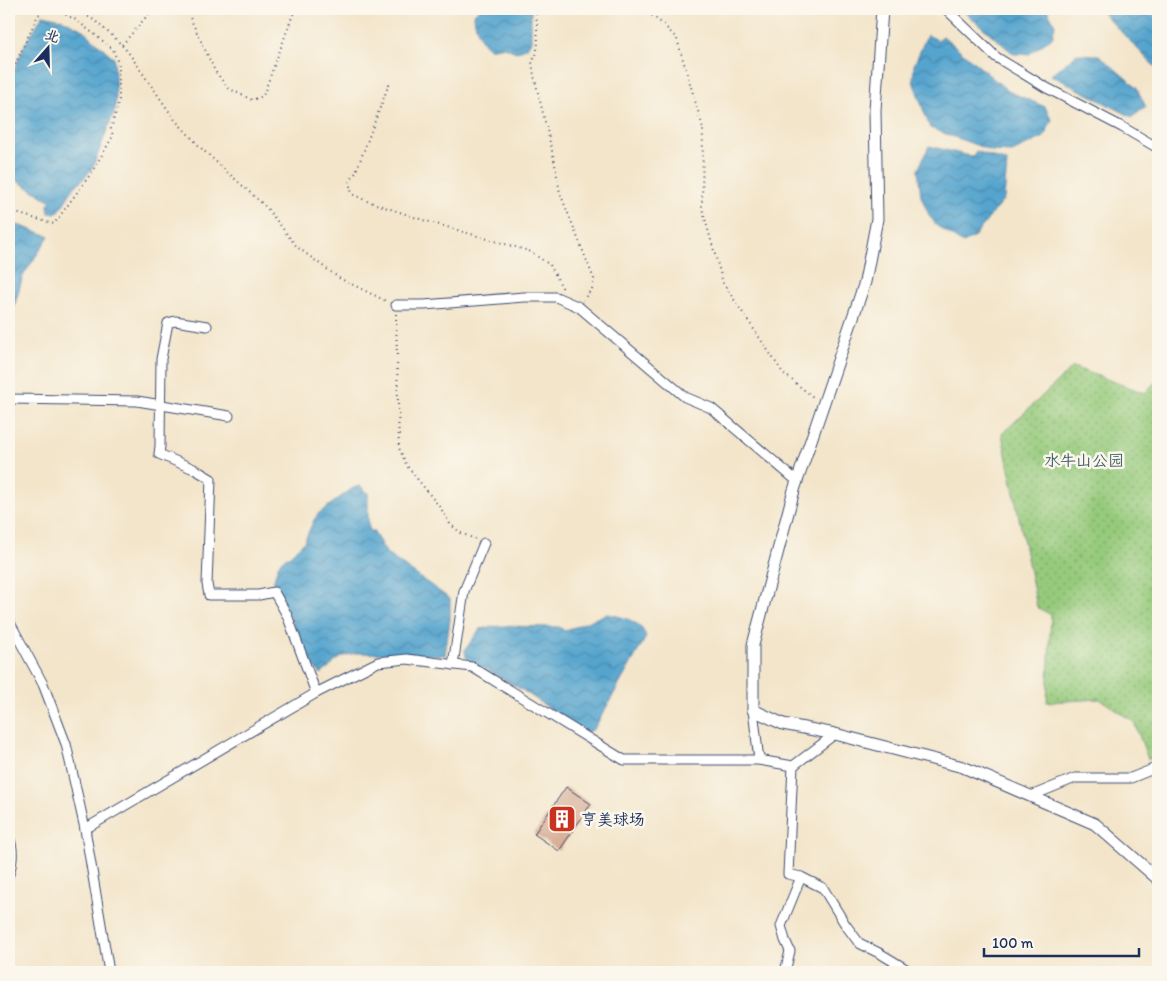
<svg xmlns="http://www.w3.org/2000/svg" width="1167" height="981" font-family="Itim,'LXGW WenKai TC',sans-serif">
<style>
.green{fill:url(#green-dots);stroke:#587c6c}
.water{fill:url(#water-waves);stroke:#386a96}
.building{fill:#d4a78e}
.lines{fill:none;stroke-linecap:round;stroke-linejoin:round}
.minor-casing{stroke:#3b4a6e;stroke-width:11}
.tertiary-casing{stroke:#3b4a6e;stroke-width:13}
.path{stroke:#3b4a6e;stroke-width:2;stroke-dasharray:1 4;stroke-linecap:butt}
.minor{stroke:#fff;stroke-width:9}
.tertiary{stroke:#fff;stroke-width:11}
.labels{text-anchor:middle;stroke-width:5;stroke-linejoin:round;paint-order:stroke}
.park-label{font-size:16px;fill:#405e67;stroke:#fbf7ec}
.poi-label{font-size:16px;fill:#1b2f5e;stroke:#fbf7ec;text-anchor:start}
</style>
<defs>
<pattern id="green-dots" width="8" height="8" patternUnits="userSpaceOnUse" patternTransform="scale(1.25)"><rect width="8" height="8" fill="#96ca7b"/><path d="M2 2h.1M6 6h.1" fill="none" stroke="#7aa468" stroke-width="1.8" stroke-linecap="round"/></pattern>
<pattern id="water-waves" width="16" height="10" patternUnits="userSpaceOnUse" patternTransform="scale(1.25)"><rect width="16" height="10" fill="#55a4ce"/><path d="M0 5q4-4 8 0t8 0" fill="none" stroke="#4686aa"/></pattern>
</defs>
<rect width="100%" height="100%" fill="#fbf7ec"/>
<filter id="ink" filterUnits="userSpaceOnUse"><feTurbulence type="fractalNoise" baseFrequency=".02" numOctaves="2"/><feDisplacementMap in="SourceGraphic" scale="10" xChannelSelector="R" yChannelSelector="G"/><feConvolveMatrix kernelMatrix="1 2 1 2 8 2 1 2 1" color-interpolation-filters="sRGB"/></filter>
<filter id="wash" filterUnits="userSpaceOnUse"><feTurbulence type="fractalNoise" baseFrequency=".0096" numOctaves="4" result="noise"/><feDisplacementMap in="SourceGraphic" scale="20" xChannelSelector="R" yChannelSelector="G"/><feGaussianBlur stdDeviation="1.12" result="paint"/><feColorMatrix in="noise" values="0 0 0 0 0 0 0 0 0 0 0 0 0 0 0 0 0 1.4 0 .05"/><feComposite in="paint" operator="in"/></filter>
<g filter="url(#wash)">
<rect width="100%" height="100%" fill="#f3e5ca"/>
<path class="green" d="M1073,367L1145,393L1158,379V757L1148,759L1134,722L1100,699L1047,702L1051,615L1037,607L1002,434Z"/>
<g class="water">
<path d="M480,9H531V41L527,47L517,52C512,51 507,47 502,47C498,46 494,49 490,48C481,47 474,22 474,14Z"/>
<path d="M961,9H1047L1055,25L1052,38L1029,54H1014Z"/>
<path d="M1099,9H1158V70Z"/>
<path d="M43,15L62,19L83,30L114,58L116,97L115,109L93,167L85,177L73,189L59,211L54,213H49L48,205L51,201L9,176V82L25,44Z"/>
<path d="M927,35L938,40L943,36L1008,91L1045,107L1052,120L1044,137L1012,152L992,151L930,128L913,81L914,65Z"/>
<path d="M1077,54L1099,55L1136,87L1146,107L1132,117L1051,75Z"/>
<path d="M929,146L974,157L976,151L1007,162L1004,199L973,238L963,243L937,226L929,215L921,196L918,170Z"/>
<path d="M9,222L49,236L23,276L9,324Z"/>
<path d="M360,486L368,493V524L370,531H373L387,554L450,599V620L445,655L357,653C336,656 336,663 321,674L314,667L273,583L278,566L282,560L288,557L304,542L314,520L318,514L353,488Z"/>
<path d="M606,614C621,616 642,621 646,637L594,729L585,733L524,691L484,668L470,662L466,657L465,650L480,629L500,626L559,627L565,631Z"/>
</g>
<g id="blocks">
<path class="building" d="M566,787L591,804L559,851L534,834Z"/>
</g>
</g>
<g filter="url(#ink)">
<use href="#blocks" fill-opacity="0" stroke="#3b4a6e" stroke-width="1"/>
<g class="lines">
<defs>
<g id="minor">
<path d="M946,9L996,57L1045,87L1122,127L1158,148"/>
<path d="M396,305H424L524,297H556L579,307L685,397L711,408L797,481"/>
<path d="M207,326L175,321L168,323L161,359L160,446L159,454L196,470L211,479L207,584L209,595H259L274,592L287,615L316,693"/>
<path d="M9,399L137,401L229,416"/>
<path d="M9,621L43,684L66,744L85,829L109,972"/>
<path d="M453,665L464,591L484,543"/>
<path d="M753,710L759,760"/>
<path d="M1031,796L1075,778H1131L1158,767"/>
<path d="M85,829L316,693L378,662L407,659L472,667L624,760H759L793,766L835,734"/>
<path d="M9,837C14,849 13,861 9,874"/>
<path d="M801,877L823,888L845,924L859,943L881,954L911,972"/>
<path d="M785,972L790,951L785,940L781,926L801,877L788,874L793,766"/>
</g>
<path id="tertiary" d="M882,9L875,110L877,219L865,282L794,490L753,645V710L783,724L835,734L963,767L1095,824L1158,879"/>
</defs>
<use href="#minor" class="minor-casing"/>
<use href="#tertiary" class="tertiary-casing"/>
<g class="path">
<path d="M75,9L94,20L117,40L128,52L175,120L203,150L266,207L297,247L339,278L388,302"/>
<path d="M186,9L215,71L228,88L252,100L263,96L295,9"/>
<path d="M536,9L538,43L536,55L532,62L534,76L554,159L560,193L594,279L592,289L583,300"/>
<path d="M644,9L664,25L677,39L703,128L702,208L723,283L783,373L813,397"/>
<path d="M122,45L153,9"/>
<path d="M9,78L38,15L50,9"/>
<path d="M389,84L355,174L349,182L352,194L367,201L423,220L529,251L550,265L564,291"/>
<path d="M9,211L54,224L92,172L113,136L111,129L119,101V66L113,49L76,20L55,9"/>
<path d="M396,314L399,448L407,466L442,510L450,524L461,533L475,539"/>
</g>
<use href="#minor" class="minor"/>
<use href="#tertiary" class="tertiary"/>
</g>
</g>
<defs>
<symbol id="building-square" viewBox="-11 -11 22 22"><rect x="-9" y="-9" width="18" height="18" rx="4" fill="#c8321e" stroke="#fbf7ec"/><path d="M-4-6H4V6H1V3H-1V6H-4ZM-2.5-4.3h1.7v1.8h-1.7ZM.8-4.3h1.7v1.8H.8ZM-2.5-1h1.7V.8h-1.7ZM.8-1h1.7V.8H.8Z" fill="#fff"/></symbol>
</defs>
<g fill-rule="evenodd">
<use href="#building-square" x="546" y="803" width="32" height="32"/>
</g>
<g class="labels">
<g class="park-label">
<text x="1084" y="466">水牛山公园</text>
</g>
<g class="poi-label">
<text x="581" y="825">亨美球场</text>
</g>
</g>
<rect width="1167" height="981" fill="none" stroke="#fbf7ec" stroke-width="30"/>
<g transform="translate(48 48) rotate(20)" stroke="#fbf7ec" stroke-width="4" paint-order="stroke">
<path d="M0-4L9 19L0 12L-9 19Z" fill="#1b2f5e"/>
<text y="-8" font-size="14" font-weight="bold" text-anchor="middle" fill="#1b2f5e">北</text>
</g>
<path d="M984 948v8h155v-8" fill="none" stroke="#1b2f5e" stroke-width="2.5"/>
<text x="992" y="948" font-size="15" fill="#1b2f5e" stroke="#fbf7ec" stroke-width="4" paint-order="stroke">100 m</text>
</svg>
